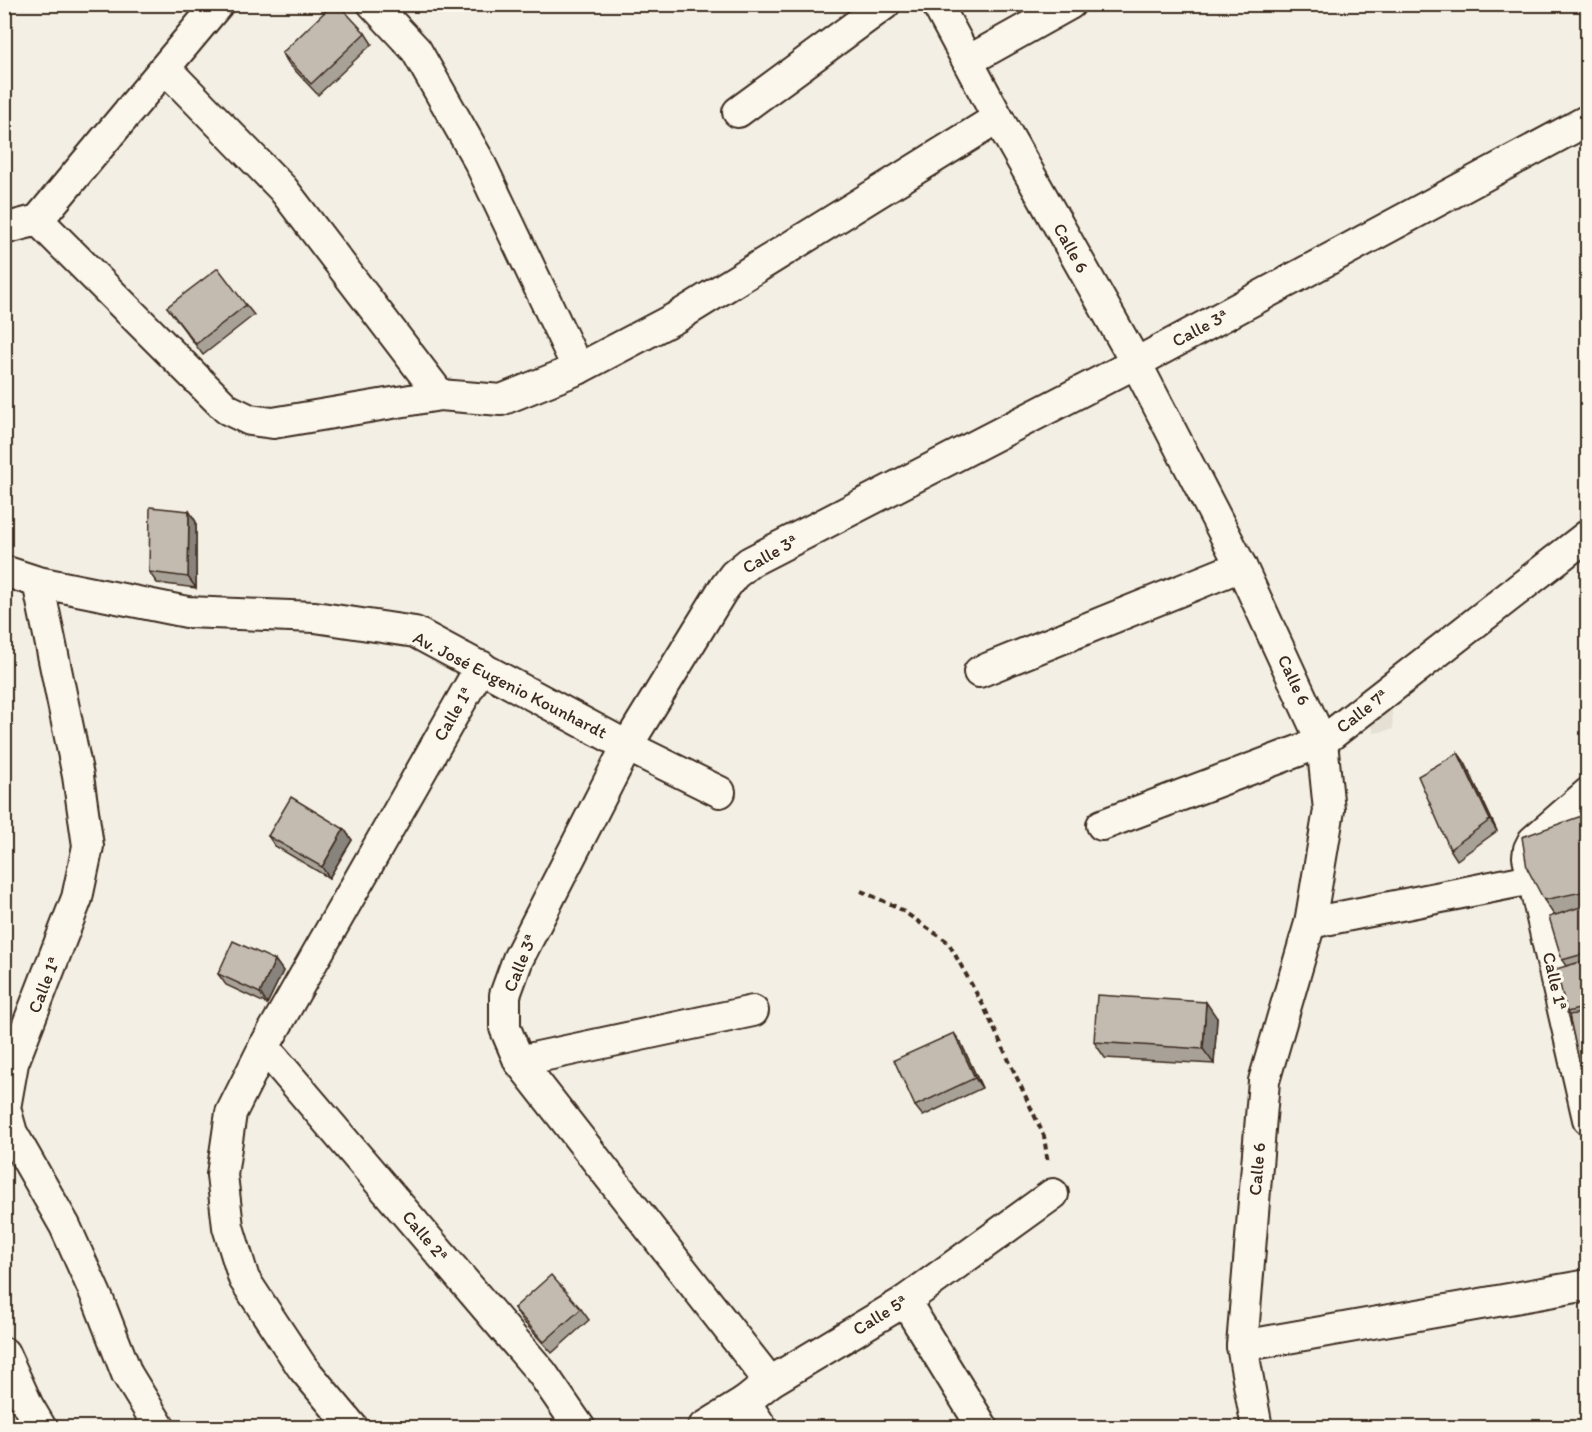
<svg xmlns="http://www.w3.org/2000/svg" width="1592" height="1432" font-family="Itim,sans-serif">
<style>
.built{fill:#e5dfd4}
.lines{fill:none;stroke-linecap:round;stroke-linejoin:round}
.street-casing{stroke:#3b2a1e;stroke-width:34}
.path{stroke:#3b2a1e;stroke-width:4;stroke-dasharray:6 4.5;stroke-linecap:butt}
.street{stroke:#fbf7ec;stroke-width:30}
.wall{fill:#a8a197;stroke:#3b2a1e;stroke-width:1.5}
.shaded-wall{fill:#88837b;stroke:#3b2a1e;stroke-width:1.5}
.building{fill:#c3bbb0;stroke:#3b2a1e;stroke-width:1.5}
.labels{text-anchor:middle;stroke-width:6;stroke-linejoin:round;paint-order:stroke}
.street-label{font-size:18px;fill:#3b2a1e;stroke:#fbf7ec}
</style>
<rect width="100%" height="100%" fill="#f3efe4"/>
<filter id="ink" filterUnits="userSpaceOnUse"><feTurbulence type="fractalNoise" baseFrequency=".0167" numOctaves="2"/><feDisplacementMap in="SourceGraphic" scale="12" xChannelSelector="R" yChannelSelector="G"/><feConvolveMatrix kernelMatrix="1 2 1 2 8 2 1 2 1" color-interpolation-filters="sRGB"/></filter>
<g filter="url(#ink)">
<path class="built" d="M1391,700L1393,729L1374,733L1367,711Z"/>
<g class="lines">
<defs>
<g id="street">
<path d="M373,4L416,50L479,161L578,369"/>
<path d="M937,4L998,118L1136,363L1241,566L1322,742L1329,810L1310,923L1264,1081L1242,1346L1257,1428"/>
<path d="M968,61L1070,4"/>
<path d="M165,68L283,189L440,395"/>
<path d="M738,112L885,4"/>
<path d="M38,220L227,409L250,420L273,423L440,395L501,400L578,369L677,317L998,118"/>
<path d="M4,229L38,220L218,4"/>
<path d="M4,571L38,582L187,612L315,617L415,632L627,746L720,792"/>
<path d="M38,582L78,776L88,846L77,898L13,1063L5,1108L12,1133L65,1226L99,1302L127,1374L160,1428"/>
<path d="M979,672L1241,566"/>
<path d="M1588,793L1533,841L1529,849L1528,857L1588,1119"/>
<path d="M1102,825L1322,742L1588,535"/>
<path d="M1310,923L1532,879"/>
<path d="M264,1047L542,1373L580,1428"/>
<path d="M519,1061L753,1011"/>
<path d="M905,1301L983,1428"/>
<path d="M1242,1346L1588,1285"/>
<path d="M4,1353L28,1406L41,1428"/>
<path d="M770,1382L519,1061L505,1028V995L518,959L627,746L722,591L734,575L750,562L1136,363L1588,120"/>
<path d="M745,1402L762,1428"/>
<path d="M353,1428L302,1367L244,1279L228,1227L222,1175L231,1113L264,1047L481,666"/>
<path d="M703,1428L745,1402L770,1382L905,1301L1053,1194"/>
</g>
</defs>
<use href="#street" class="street-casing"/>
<path class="path" d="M861,891L897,907L948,942L984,1007L1044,1136L1048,1164"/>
<use href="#street" class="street"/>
</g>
<g class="wall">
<path d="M365,33L372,44L318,95L289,64L282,53Z"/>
<path d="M246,305L254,315L203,355L167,307Z"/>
<path d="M189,511L196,522V588L157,583L149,572Z"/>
<path d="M1458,753L1465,763L1497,831L1457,860L1450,849Z"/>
<path d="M1587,814V1078L1585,1069L1579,1060L1569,1016L1567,1012L1566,966L1562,960L1554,915L1544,900Z"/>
<path d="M344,829L352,840L329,878L275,846L268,836Z"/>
<path d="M275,960L283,971L267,1004L226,985L218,974Z"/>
<path d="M1217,1018L1214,1064L1105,1058L1094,1042Z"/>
<path d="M961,1043L982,1088L923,1116L915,1106Z"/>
<path d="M514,1308L581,1309L589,1320L552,1353L521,1319Z"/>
</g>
<g class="shaded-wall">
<path d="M189,511L196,522V588L188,577Z"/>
<path d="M1458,753L1465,763L1497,831L1490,820Z"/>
<path d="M344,829L352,840L329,878L322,867Z"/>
<path d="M275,960L283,971L267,1004L260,993Z"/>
<path d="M1206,1002L1217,1018L1214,1064L1203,1049Z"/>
<path d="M954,1033L961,1043L982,1088L975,1078Z"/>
</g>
<g class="building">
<path d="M333,4H338L365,33L311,84L282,53Z"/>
<path d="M218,268L246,305L196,344L167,307Z"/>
<path d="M150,507L189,511L188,577L149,572Z"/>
<path d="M1458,753L1490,820L1450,849L1418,776Z"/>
<path d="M291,797L344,829L322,867L268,836Z"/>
<path d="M1587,814V891L1544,900L1527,868L1522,837Z"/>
<path d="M1587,905V953L1562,960L1549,917Z"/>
<path d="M233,941L275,960L260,993L218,974Z"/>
<path d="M1587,960V1007L1567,1012L1556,969Z"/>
<path d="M1097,995L1206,1002L1203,1049L1094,1042Z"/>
<path d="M1587,1012V1058L1579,1060L1569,1015Z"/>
<path d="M954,1033L975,1078L915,1106L894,1060Z"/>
<path d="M1587,1068V1078L1585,1069Z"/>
<path d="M551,1275L581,1309L544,1342L514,1308Z"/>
</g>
</g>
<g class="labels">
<g class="street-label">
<text transform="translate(1071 248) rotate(61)" y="6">Calle 6</text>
<text transform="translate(1200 328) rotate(-28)" y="6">Calle 3ª</text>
<text transform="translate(770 554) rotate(-30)" y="6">Calle 3ª</text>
<text transform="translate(1294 680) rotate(65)" y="6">Calle 6</text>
<text transform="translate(510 685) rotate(27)" y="6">Av. José Eugenio Kounhardt</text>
<text transform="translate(1362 711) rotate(-38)" y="6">Calle 7ª</text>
<text transform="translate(453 714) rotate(-60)" y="6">Calle 1ª</text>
<text transform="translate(520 963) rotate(-68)" y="6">Calle 3ª</text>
<text transform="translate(1555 981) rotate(77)" y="6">Calle 1ª</text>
<text transform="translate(44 985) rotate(-69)" y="6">Calle 1ª</text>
<text transform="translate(1257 1169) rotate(-85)" y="6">Calle 6</text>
<text transform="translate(425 1236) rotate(50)" y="6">Calle 2ª</text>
<text transform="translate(880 1315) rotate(-32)" y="6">Calle 5ª</text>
</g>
</g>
<rect width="1592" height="1432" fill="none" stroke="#fbf7ec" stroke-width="24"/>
<rect x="12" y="12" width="1568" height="1408" fill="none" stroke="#3b2a1e" stroke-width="2" filter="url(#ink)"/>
</svg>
